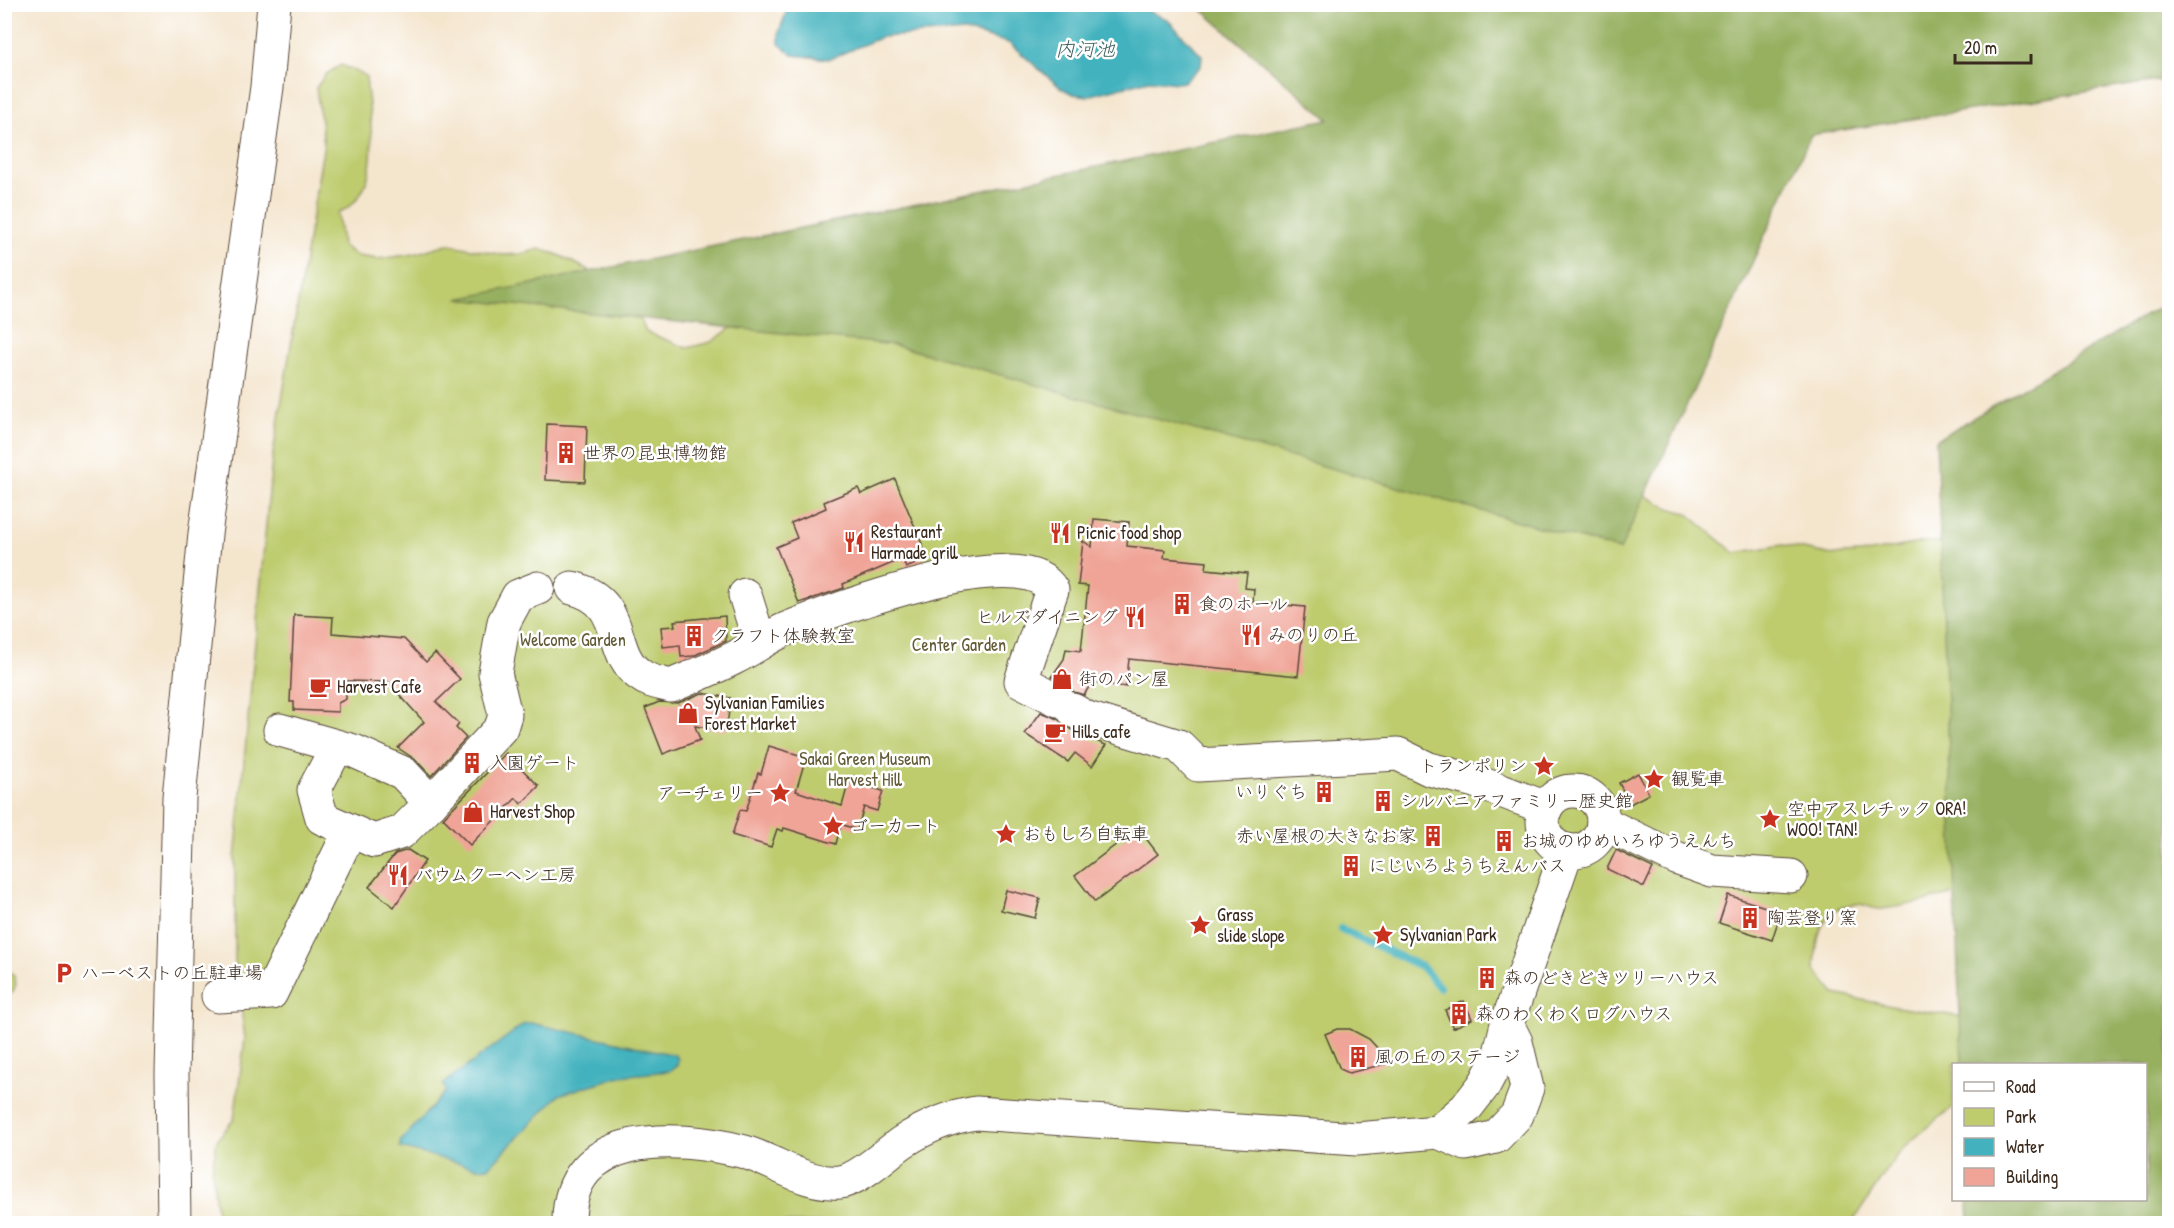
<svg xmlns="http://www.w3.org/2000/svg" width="2174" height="1228" font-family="'Patrick Hand','Klee One',sans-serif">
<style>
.green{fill:#becc6e;stroke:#7c7b46;stroke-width:1.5}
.forest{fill:#96b061;stroke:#686d40;stroke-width:1.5}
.water{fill:#43b2be;stroke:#3f6e6e;stroke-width:1.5}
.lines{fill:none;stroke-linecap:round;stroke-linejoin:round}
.stream{stroke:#43b2be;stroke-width:8}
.building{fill:#f0a497}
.minor-casing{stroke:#574638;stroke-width:35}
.minor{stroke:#fff;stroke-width:33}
.labels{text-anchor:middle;stroke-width:5;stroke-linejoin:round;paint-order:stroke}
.poi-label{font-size:18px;fill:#3b2a1e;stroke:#fff;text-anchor:start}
.park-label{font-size:18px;fill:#625b36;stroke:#fff}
.water-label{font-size:20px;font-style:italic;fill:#3e605e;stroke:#fff}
</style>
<rect width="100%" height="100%" fill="#fff"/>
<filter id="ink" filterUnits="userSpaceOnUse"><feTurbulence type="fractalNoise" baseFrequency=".0167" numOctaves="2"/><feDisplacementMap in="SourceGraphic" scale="12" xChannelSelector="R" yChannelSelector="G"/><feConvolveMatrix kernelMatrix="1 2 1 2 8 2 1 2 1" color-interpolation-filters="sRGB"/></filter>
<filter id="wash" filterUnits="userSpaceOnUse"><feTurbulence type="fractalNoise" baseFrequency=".008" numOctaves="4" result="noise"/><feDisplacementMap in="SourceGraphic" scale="24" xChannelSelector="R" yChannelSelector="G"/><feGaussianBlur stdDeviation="1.35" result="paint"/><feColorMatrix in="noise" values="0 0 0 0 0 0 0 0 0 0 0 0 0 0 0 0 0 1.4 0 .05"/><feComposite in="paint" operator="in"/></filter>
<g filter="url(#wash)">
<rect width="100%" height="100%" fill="#f4e5cd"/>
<g class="green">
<path d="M341,65L366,76C369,118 387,192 338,213L342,245L357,256L378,259L414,254L447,244L503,255L522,254L539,249L556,254L587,269L640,318L646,332L687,348L711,342L768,302L1594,469L1669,508L1687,513L1735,553L1783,545L1833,555L1872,552L1924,542H1944L1971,890C1944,896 1908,907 1881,909C1872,910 1863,902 1854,904C1818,909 1816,940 1815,970L1835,994L1896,1007L1984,1020L2055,1064H1954L1953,1107L1911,1141L1895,1158L1852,1223H218L212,1170L217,1140L234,1119L245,1039L235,960V859L272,460L324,143L316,88L326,74Z"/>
<path d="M4,970L13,974L16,984L13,992L5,997Z"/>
</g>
<g class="forest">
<path d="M1196,5H2169V79L1811,135L1620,550L895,345L458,299L1328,119Z"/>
<path d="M2169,301V1223H1969L1968,1200H2146V1064H1962L1936,440Z"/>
</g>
<g class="water">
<path d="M789,5H1134L1167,19L1202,56L1201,66L1184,82L1177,83L1149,80L1088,96L1073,94L1061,88L1009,43L965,31L882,37L829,59L793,55L779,44V32Z"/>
<path d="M531,1023L675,1055L678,1059L677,1066L669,1071L620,1076L559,1095L489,1167L478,1168L400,1148V1142L446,1091L443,1084L524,1024Z"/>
</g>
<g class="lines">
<path class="stream" d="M1341,929L1422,967L1439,987"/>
</g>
<g id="blocks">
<g class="building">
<path d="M547,424L587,426L585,482L545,480Z"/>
<path d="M895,479L924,549L920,551L924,560L906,568L902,559L843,584L844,588L799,603L776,547L797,538L791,523L826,508L824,502L858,488L861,494Z"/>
<path d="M1094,519L1129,522L1127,546L1165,550L1164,558L1207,562L1206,569L1247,573L1245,588L1254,589L1253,602L1305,607L1298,676L1129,659L1126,687L1092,682L1084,695L1074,692L1067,684L1052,676L1064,659L1066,649L1081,651L1088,586L1078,585L1083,541L1092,547Z"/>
<path d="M294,615L333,617L332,633L404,639L426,662L435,653L460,679L436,702L459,724L456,728L466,738L431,776L416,760L398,748L424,722L388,682L346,681V699L338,703V712L294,710V702H290Z"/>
<path d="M725,616L726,641L693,656L681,657L680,645L663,647L661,627L675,626L674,621Z"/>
<path d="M702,693L731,698L726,731L695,726L700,740L663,754L645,708L659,702L678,703Z"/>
<path d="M1041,712L1056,718L1078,734L1106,745L1092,766L1075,753L1068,762L1025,734Z"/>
<path d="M769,746L806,757L796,791L842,806L849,781L883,791L877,811L864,807L857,830L841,824L836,844L784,828L783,831L777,829L771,847L732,835L740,810L746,811L758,773L761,774Z"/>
<path d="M506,753L539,786L521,804L516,798L470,845L443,818Z"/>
<path d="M1638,773L1649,794L1630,804L1619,783Z"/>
<path d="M1138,828L1158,854L1095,902L1075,876Z"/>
<path d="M408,850L425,861L394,907L369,887L395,854Z"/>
<path d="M1616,850L1653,868L1644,887L1607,869Z"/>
<path d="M1006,890L1040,898L1035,918L1001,910Z"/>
<path d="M1728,895L1781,912L1772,940L1719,923Z"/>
<path d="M1464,1001L1472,1019L1453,1028L1445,1010Z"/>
<path d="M1337,1029H1350L1369,1039L1379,1050L1385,1064L1349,1073L1340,1069L1325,1034Z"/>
</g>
</g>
</g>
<g filter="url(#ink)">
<use href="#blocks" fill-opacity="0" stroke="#574638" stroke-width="1.5"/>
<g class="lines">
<defs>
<g id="minor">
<path d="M572,588C628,601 607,653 640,675C649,682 660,683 671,686C692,677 714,668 734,658C752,649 768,637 786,629C830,611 1023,538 1052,590L1021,681L1058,700"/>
<path d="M745,595L760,643"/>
<path d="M1073,710L1087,718L1179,746L1198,765L1398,754L1429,769L1475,781L1546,808"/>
<path d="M280,730L354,751L403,773L431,803L402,832L374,841L322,818L314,790L337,747"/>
<circle cx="1573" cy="821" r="30"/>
<path d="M431,803L501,728L505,715L495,673L504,622L518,596L538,588"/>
<path d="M1603,823L1676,858L1712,871L1791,876"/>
<path d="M218,996L271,993L350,831"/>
<path d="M1438,1132L1466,1108L1484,1085L1499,1057L1507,1024L1567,850"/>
<path d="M174,1224L172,1074L179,798L205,534L267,87L274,4"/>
<path d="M569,1224C567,1129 675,1135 741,1151C775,1160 803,1185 840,1182C858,1180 886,1154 901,1143C925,1127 949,1117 976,1113L1357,1139L1438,1132L1466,1144L1496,1137L1517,1115L1527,1088L1516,1042L1507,1024"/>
</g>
</defs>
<use href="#minor" class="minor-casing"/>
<use href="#minor" class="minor"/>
</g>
</g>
<defs>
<symbol id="building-bare" viewBox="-9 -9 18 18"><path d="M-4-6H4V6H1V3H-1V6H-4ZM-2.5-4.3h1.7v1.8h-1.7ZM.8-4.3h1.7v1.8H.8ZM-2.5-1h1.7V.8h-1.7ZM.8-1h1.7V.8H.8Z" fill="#c8321e" stroke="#fff" stroke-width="2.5" paint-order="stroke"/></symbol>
<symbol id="restaurant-bare" viewBox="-9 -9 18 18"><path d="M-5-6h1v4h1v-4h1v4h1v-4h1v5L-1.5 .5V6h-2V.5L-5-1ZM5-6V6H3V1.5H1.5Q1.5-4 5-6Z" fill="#c8321e" stroke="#fff" stroke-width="2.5" paint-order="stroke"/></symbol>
<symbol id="shop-bare" viewBox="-9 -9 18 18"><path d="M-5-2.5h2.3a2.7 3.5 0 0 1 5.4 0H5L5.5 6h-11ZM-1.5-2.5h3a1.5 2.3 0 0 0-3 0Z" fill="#c8321e" stroke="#fff" stroke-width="2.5" paint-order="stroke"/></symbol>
<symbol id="cafe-bare" viewBox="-9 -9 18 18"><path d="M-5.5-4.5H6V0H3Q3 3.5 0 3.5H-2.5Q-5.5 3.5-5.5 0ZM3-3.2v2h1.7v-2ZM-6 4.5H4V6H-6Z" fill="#c8321e" stroke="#fff" stroke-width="2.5" paint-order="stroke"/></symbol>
<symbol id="sight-bare" viewBox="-9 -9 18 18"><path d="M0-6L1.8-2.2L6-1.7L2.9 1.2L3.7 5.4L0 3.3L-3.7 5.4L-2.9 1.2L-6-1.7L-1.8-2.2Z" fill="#c8321e" stroke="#fff" stroke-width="2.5" paint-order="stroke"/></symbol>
<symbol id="parking-bare" viewBox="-9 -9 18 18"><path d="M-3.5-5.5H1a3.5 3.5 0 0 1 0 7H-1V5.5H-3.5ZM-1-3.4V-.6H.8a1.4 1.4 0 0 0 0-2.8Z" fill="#c8321e" stroke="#fff" stroke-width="2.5" paint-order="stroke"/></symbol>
</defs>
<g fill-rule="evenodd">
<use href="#building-bare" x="551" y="438" width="30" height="30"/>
<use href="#restaurant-bare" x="1045" y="518" width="30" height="30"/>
<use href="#restaurant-bare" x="839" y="527" width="30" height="30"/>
<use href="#building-bare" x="1167" y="589" width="30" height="30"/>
<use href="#restaurant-bare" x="1120" y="602" width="30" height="30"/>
<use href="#restaurant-bare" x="1236" y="620" width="30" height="30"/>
<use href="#building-bare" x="679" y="621" width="30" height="30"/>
<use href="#shop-bare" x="1047" y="664" width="30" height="30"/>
<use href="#cafe-bare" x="305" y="672" width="30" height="30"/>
<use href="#shop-bare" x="673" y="698" width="30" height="30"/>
<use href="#cafe-bare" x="1040" y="717" width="30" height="30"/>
<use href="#building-bare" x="457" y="748" width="30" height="30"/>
<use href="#sight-bare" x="1529" y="751" width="30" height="30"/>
<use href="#sight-bare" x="1639" y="764" width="30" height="30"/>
<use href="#building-bare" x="1309" y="777" width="30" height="30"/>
<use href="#sight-bare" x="765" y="778" width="30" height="30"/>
<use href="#building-bare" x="1368" y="786" width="30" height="30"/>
<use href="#shop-bare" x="458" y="797" width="30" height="30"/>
<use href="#sight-bare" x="1755" y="804" width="30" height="30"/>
<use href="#sight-bare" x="818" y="811" width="30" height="30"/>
<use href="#sight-bare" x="991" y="819" width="30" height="30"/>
<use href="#building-bare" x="1418" y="821" width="30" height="30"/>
<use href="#building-bare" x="1489" y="826" width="30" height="30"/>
<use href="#building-bare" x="1336" y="851" width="30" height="30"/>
<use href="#restaurant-bare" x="383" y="860" width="30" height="30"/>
<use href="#building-bare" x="1735" y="903" width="30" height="30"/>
<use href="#sight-bare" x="1185" y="910" width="30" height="30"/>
<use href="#sight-bare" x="1368" y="920" width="30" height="30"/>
<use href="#parking-bare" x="49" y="958" width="30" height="30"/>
<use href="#building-bare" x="1472" y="963" width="30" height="30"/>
<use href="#building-bare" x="1444" y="999" width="30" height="30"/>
<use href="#building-bare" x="1343" y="1042" width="30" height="30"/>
</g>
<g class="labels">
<g class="poi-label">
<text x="583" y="459">世界の昆虫博物館</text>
<text x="871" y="538">Restaurant<tspan x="871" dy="21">Harmade grill</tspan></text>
<text x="1077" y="539">Picnic food shop</text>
<text x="1199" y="610">食のホール</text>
<text x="1118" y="623" text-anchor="end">ヒルズダイニング</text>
<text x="1268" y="641">みのりの丘</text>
<text x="711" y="642">クラフト体験教室</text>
<text x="1079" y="685">街のパン屋</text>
<text x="337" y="693">Harvest Cafe</text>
<text x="705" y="709">Sylvanian Families<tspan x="705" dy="21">Forest Market</tspan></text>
<text x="1072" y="738">Hills cafe</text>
<text x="489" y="769">入園ゲート</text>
<text x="1527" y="772" text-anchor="end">トランポリン</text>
<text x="1671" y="785">観覧車</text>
<text x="1307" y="798" text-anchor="end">いりぐち</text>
<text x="763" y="799" text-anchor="end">アーチェリー</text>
<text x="1400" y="807">シルバニアファミリー歴史館</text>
<text x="1787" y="815">空中アスレチック ORA!<tspan x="1787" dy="21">WOO! TAN!</tspan></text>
<text x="490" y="818">Harvest Shop</text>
<text x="850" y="832">ゴーカート</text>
<text x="1023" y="840">おもしろ自転車</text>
<text x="1416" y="842" text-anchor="end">赤い屋根の大きなお家</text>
<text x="1521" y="847">お城のゆめいろゆうえんち</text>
<text x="1368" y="872">にじいろようちえんバス</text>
<text x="415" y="881">バウムクーヘン工房</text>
<text x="1217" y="921">Grass<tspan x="1217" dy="21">slide slope</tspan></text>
<text x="1767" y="924">陶芸登り窯</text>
<text x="1400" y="941">Sylvanian Park</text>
<text x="81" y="979">ハーベストの丘駐車場</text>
<text x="1504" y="984">森のどきどきツリーハウス</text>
<text x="1476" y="1020">森のわくわくログハウス</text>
<text x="1375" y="1063">風の丘のステージ</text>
</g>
<g class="park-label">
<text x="573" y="646">Welcome Garden</text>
<text x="959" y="651">Center Garden</text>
<text x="865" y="765">Sakai Green Museum<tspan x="865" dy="21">Harvest Hill</tspan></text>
</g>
<g class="water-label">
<text x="1085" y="56">内河池</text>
</g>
</g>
<rect width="2174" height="1228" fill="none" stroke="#fff" stroke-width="24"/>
<rect x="1952" y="1063" width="195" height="138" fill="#ffffff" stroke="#b1aaa5" stroke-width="1.5"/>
<rect x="1964" y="1082" width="30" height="9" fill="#ffffff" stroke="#b1aaa5" stroke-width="1.5"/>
<text x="2006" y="1093" font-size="18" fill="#3b2a1e">Road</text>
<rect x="1964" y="1108" width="30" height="18" fill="#becc6e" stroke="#b1aaa5" stroke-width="1.5"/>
<text x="2006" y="1123" font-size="18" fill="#3b2a1e">Park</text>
<rect x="1964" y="1138" width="30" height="18" fill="#43b2be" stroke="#b1aaa5" stroke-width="1.5"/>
<text x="2006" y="1153" font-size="18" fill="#3b2a1e">Water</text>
<rect x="1964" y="1168" width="30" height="18" fill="#f0a497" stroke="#b1aaa5" stroke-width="1.5"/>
<text x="2006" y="1183" font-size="18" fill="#3b2a1e">Building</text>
<path d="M1955 54v9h76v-9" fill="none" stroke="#3b2a1e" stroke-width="3"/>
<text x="1964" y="54" font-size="18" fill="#3b2a1e" stroke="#ffffff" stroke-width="4.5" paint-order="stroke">20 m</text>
</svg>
